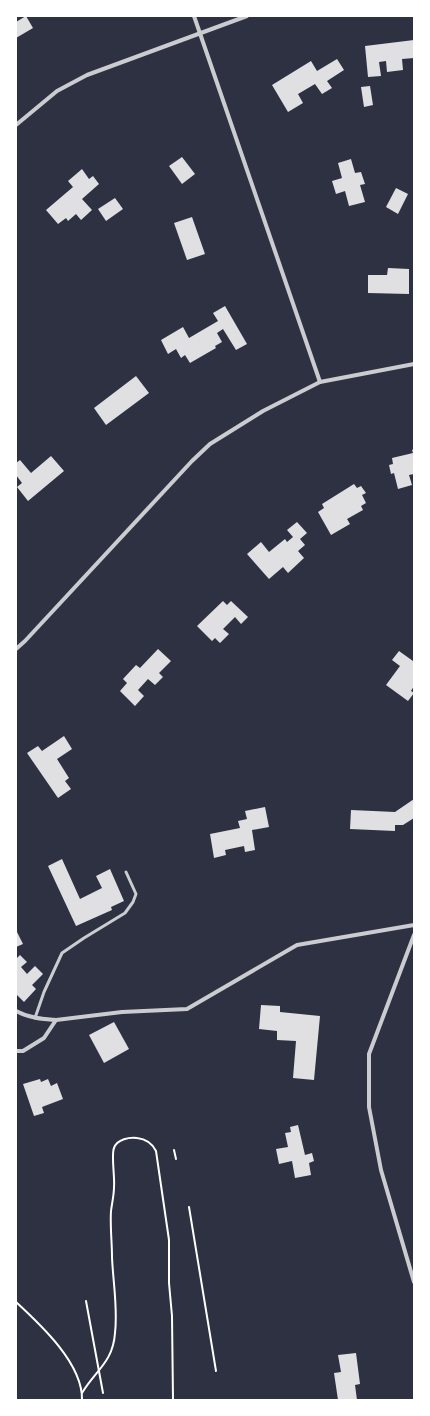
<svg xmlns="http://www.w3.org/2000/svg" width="430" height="1416" font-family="'Exo 2',sans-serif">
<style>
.building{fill:#e0e0e3}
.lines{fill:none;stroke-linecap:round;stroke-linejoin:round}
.path{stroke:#fff;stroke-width:2}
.service{stroke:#caccd0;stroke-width:3}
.minor{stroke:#caccd0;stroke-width:4}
</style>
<rect width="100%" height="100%" fill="#2d3142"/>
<g class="building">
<path d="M26,16L33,28L16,38V22Z"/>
<path d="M414,40V58L402,59L403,70L387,72L386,61L379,62L381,76L368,77L365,46Z"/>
<path d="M337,59L344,70L327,81L332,88L322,94L315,84L298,94L303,103L288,112L272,85L311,61L317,71Z"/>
<path d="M370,86L373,105L364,107L361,87Z"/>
<path d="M182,157L195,174L182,184L169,166Z"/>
<path d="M351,159L355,173L361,172L365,184L360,185L365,202L349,206L345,191L336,194L332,181L342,178L338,163Z"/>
<path d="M82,169L89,179L93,176L99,184L82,199L92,210L81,220L76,214L68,221L66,218L58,224L46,210L73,187L68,181Z"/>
<path d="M396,188L408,194L398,214L386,207Z"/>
<path d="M115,198L123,209L106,221L98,209Z"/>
<path d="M192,217L205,254L187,260L174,223Z"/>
<path d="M388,268L409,269V294L368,293V275H387Z"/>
<path d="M225,306L247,344L236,350L223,329L217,333L222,342L215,346L216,348L190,363L185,355L181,358L176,349L168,354L161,340L183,327L189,338L218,321L213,313Z"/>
<path d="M136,376L149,393L106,425L94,408Z"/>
<path d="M414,449V474L409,475L412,485L398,489L394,473L391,474L389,465L393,464L392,458L413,453L412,450Z"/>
<path d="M51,456L64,471L28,501L17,487L22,483L16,475V463L20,460L31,473Z"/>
<path d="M354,484L357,488L361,486L366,493L362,495L366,503L361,506L363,510L347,519L350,524L331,535L318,512L324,508L322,504Z"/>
<path d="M297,522L307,533L300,539L305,545L298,551L304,558L288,573L283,567L269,579L247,554L261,542L269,552L285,539L287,542L293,537L287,530Z"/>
<path d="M223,601L227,605L231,601L248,617L241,624L235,617L223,629L229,634L220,643L215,638L212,641L197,626Z"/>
<path d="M158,649L171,661L159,673L163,677L155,685L148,679L138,690L144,696L135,706L120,691L127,683L123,679L136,665L140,668Z"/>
<path d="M399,651L413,661L414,660V686L411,691L414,693L408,701L386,685L400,666L392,660Z"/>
<path d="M64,736L72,749L57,759L69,778L65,781L71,789L58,798L27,753L38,746L42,751Z"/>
<path d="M414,799V818L403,825H395V831L350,829L351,810L395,812Z"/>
<path d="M265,807L269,827L252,830L255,850L245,852L244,846L225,850L226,855L214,858L210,834L240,828L238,821L247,819L245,811Z"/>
<path d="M62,859L80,899L102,888L96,876L110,869L124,901L111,907L112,910L76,926L48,866Z"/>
<path d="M16,930L23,944L16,947Z"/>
<path d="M20,955L27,962L21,967L27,974L35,966L43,974L32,985L36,989L24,1002L16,994V959Z"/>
<path d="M261,1005L280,1006V1012L320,1016L314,1080L293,1078L296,1041L277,1040V1031L259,1029Z"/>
<path d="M114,1022L129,1049L104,1063L89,1035Z"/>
<path d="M40,1079L41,1082L48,1079L51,1086L57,1083L63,1099L42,1107L44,1113L34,1116L23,1084Z"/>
<path d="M298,1125L305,1155L312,1153L314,1161L309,1163L311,1175L295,1178L292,1161L279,1164L276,1149L288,1147L285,1133L291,1132L290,1127Z"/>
<path d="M356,1353L360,1384L355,1385L357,1400H338L334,1373L341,1372L338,1355Z"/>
</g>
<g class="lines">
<g class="path">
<path d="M174,1150L176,1159"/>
<path d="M189,1207L216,1371"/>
<path d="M86,1301L103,1393"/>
<path d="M16,1302C41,1325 83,1364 82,1400"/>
<path d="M82,1393C96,1370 113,1362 115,1333C118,1308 113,1282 112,1257C112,1242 110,1226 111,1211C112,1203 114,1195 114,1187C115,1177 111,1155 114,1148C117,1139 130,1137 137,1138C146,1139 152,1143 156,1151L169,1240V1283L172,1316L173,1400"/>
</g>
<path class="service" d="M35,1018L44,992L62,953L84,938L125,913L133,902L136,894L126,872"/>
<g class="minor">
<path d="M194,16L320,382"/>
<path d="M16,125L57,91L87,75L247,16"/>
<path d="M16,649L25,641L192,461L210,444L263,411L320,382L414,364"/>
<path d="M414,935L369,1054V1107L381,1170L414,1282"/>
<path d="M16,1011C29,1018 42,1019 56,1020L44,1038L23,1051H16"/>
<path d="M56,1020L122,1012L187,1009L297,945L414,925"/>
</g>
</g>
<rect width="430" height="1416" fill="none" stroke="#ffffff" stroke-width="34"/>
</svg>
